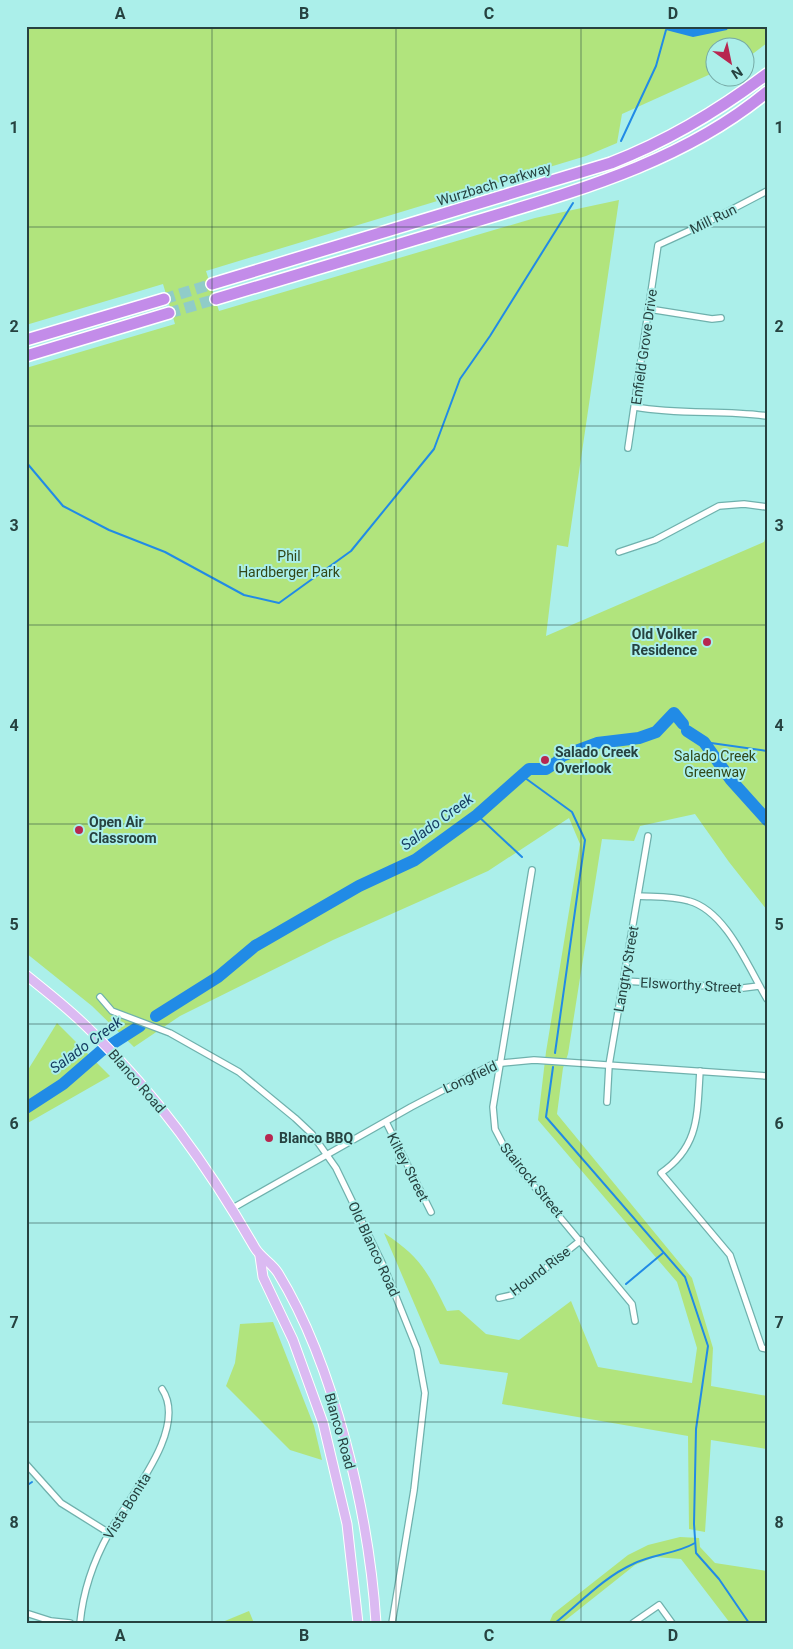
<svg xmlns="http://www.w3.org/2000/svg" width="793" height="1649" font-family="Roboto,sans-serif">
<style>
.green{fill:#b1e47d}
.water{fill:#218be6}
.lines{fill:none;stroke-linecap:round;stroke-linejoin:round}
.stream{stroke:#218be6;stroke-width:2}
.river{stroke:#218be6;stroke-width:12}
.highway-tunnel{stroke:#90ccc8;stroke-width:11;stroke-dasharray:11 5.5;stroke-linecap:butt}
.street-casing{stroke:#6fb1ad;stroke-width:8}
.primary-casing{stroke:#fff;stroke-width:11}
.highway-casing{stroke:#fff;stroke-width:14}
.street{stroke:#fff;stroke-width:5.5}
.primary{stroke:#dbbaf2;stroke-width:9}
.highway{stroke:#c38ce9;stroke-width:11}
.grid{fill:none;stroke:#264240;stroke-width:1;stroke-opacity:0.55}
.poi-dot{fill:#b72750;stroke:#abefea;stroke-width:2}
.labels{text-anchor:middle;stroke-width:4;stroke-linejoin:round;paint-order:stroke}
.street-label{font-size:14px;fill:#264240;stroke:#abefea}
.park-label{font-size:14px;fill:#314717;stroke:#abefea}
.poi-label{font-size:14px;font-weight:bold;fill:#264240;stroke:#abefea;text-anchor:start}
.water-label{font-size:15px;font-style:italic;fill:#163d62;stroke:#abefea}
.neatline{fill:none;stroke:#264240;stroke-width:2}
.grid-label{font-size:16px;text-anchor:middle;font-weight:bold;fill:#264240}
</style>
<rect width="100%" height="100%" fill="#abefea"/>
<g class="green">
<path d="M26,26H767V43L746,59V48H716L715,72L622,114L617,143L586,156L206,271L219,311L535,218L619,200L568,547L557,545L546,636L764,542L767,533V910L729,862L695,814L640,826L634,841L602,839L568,1054L563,1068L557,1114L692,1278L713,1348L711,1386L767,1396V1449L711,1440L705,1532L689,1529L688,1436L502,1404L508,1373L440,1364L384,1233C421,1257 428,1273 447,1311L459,1310L486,1334L519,1340L571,1301L598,1367L692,1383L697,1348L677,1282L538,1120L546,1052L580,844L569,818L488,871L333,940L180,1016L134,1047L92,1006L26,953V368L175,324L163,284L26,325Z"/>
<path d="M57,1023L110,1076L26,1124V1073Z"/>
<path d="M273,1322L314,1426L322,1460L290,1450L226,1386L235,1363L240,1324Z"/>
<path d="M680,1537L699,1538L700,1547L715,1563L767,1571V1623H730L681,1559L655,1557L635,1565L562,1623H549L553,1614L628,1555L648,1545Z"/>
<path d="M249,1611L254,1623H220Z"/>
</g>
<path class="water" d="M668,26H729L727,30L693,37L666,30Z"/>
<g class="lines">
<g class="stream">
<path d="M621,141L656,66L666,30"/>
<path d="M26,462L63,506L109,530L165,552L244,595L279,603L351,551L434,449L460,379L490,336L573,203"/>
<path d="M704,742L767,751"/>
<path d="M521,775L572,812L585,840L555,1053"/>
<path d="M477,815L522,857"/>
<path d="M553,1067L546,1117L685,1277L708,1346L696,1429L694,1524L696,1553L719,1579L749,1623"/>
<path d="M626,1284L663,1253"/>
<path d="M26,1486L32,1482"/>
<path d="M555,1623C580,1603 604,1577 633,1564C653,1554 676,1554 695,1543"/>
</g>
<g class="river">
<path d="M687,731L704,742L731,780L767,820"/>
<path d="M156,1016L218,977L255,946L359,886L415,860L477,815L529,769H546L557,762L562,756L597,743L639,738L656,732L674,713L683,724"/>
<path d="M26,1108L63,1084L101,1051L140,1026"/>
</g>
<g class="highway-tunnel">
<path d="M164,299L212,284"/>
<path d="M169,313L216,299"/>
</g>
<defs>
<g id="street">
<path d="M649,309L712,319L721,318"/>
<path d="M635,407C679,415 723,410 767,416"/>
<path d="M628,448L658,245L704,224L767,191"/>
<path d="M619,552L655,540L719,506L744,504L767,507"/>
<path d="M532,870L493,1107L495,1129L509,1156L632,1304L635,1321"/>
<path d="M638,896C655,897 673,896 689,901C726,911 748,967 767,999"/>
<path d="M624,981L743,988L759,986"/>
<path d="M100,997L112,1011L170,1033L239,1072L295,1118L312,1134L336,1168L384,1267L417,1349L425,1393L414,1490L392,1623"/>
<path d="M700,1071C697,1114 700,1146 661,1173L730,1255L762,1348L767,1349"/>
<path d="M607,1102L609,1065L648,836"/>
<path d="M386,1122L431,1212"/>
<path d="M233,1208L411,1107L493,1064L534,1060L767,1076"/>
<path d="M499,1298L512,1295L581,1240"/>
<path d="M26,1464L61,1503L109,1533"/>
<path d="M26,1613L51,1621L70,1623"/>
<path d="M80,1623C83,1591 94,1560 109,1533C128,1498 189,1429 162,1389"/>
<path d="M633,1623L659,1605L672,1623"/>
</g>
<g id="primary">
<path d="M26,975C51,995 76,1015 98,1038C161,1100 211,1171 255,1248C261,1258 272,1263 278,1273C335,1366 369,1515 376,1623"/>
<path d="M260,1256L263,1277L293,1340L323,1423L347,1524L358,1623"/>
</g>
<g id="highway">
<path d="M212,284L611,163C668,141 718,111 767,74"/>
<path d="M216,299C300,274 383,249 467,224C572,192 680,164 767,92"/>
<path d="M26,340L164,299"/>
<path d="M26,356L169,313"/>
</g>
</defs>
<use href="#street" class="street-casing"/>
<use href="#primary" class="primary-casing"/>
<use href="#highway" class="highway-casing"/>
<use href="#street" class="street"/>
<use href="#primary" class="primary"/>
<use href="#highway" class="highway"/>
</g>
<path class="grid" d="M212,26V1623M396,26V1623M581,26V1623M26,227H767M26,426H767M26,625H767M26,824H767M26,1024H767M26,1223H767M26,1422H767"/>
<g class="poi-dot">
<circle cx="707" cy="642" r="5"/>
<circle cx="545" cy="760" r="5"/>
<circle cx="79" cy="830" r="5"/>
<circle cx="269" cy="1138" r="5"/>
</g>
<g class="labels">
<g class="street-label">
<text transform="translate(494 184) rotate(-17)" y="5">Wurzbach Parkway</text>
<text transform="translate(713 219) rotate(-26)" y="5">Mill Run</text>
<text transform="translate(644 347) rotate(-82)" y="5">Enfield Grove Drive</text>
<text transform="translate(626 969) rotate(-80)" y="5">Langtry Street</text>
<text transform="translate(691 985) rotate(3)" y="5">Elsworthy Street</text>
<text transform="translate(470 1077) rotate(-25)" y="5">Longfield</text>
<text transform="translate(137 1081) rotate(49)" y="5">Blanco Road</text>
<text transform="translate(408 1167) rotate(63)" y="5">Kiltey Street</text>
<text transform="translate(532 1180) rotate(51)" y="5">Stairock Street</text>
<text transform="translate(374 1249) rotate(65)" y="5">Old Blanco Road</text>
<text transform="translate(540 1271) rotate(-37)" y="5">Hound Rise</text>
<text transform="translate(340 1431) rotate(74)" y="5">Blanco Road</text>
<text transform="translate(127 1506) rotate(-58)" y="5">Vista Bonita</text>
</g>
<g class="park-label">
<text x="289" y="561">Phil<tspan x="289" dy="16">Hardberger Park</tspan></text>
<text x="715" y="761">Salado Creek<tspan x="715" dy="16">Greenway</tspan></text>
</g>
<g class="poi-label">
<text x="697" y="639" text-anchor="end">Old Volker<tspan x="697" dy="16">Residence</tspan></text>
<text x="555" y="757">Salado Creek<tspan x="555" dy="16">Overlook</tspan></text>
<text x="89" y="827">Open Air<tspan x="89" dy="16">Classroom</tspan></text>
<text x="279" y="1143">Blanco BBQ</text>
</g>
<g class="water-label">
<text transform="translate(437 822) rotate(-36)" y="5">Salado Creek</text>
<text transform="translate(86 1045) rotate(-36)" y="5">Salado Creek</text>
</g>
</g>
<rect width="793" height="1649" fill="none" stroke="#abefea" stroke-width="55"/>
<g transform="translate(730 62) rotate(147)"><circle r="24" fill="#abefea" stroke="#76aaa6"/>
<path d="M0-4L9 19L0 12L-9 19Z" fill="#b72750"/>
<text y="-8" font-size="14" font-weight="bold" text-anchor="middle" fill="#264240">N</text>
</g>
<rect x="28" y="28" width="738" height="1594" class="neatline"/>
<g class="grid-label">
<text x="120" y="19">A</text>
<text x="304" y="19">B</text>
<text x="489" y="19">C</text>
<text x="673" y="19">D</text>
<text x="14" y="133">1</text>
<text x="779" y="133">1</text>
<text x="14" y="332">2</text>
<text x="779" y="332">2</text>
<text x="14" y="531">3</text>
<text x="779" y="531">3</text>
<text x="14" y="731">4</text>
<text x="779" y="731">4</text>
<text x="14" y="930">5</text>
<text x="779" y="930">5</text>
<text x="14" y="1129">6</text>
<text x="779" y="1129">6</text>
<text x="14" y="1328">7</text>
<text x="779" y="1328">7</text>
<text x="14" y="1528">8</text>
<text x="779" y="1528">8</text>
<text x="120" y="1641">A</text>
<text x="304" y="1641">B</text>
<text x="489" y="1641">C</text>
<text x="673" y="1641">D</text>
</g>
</svg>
